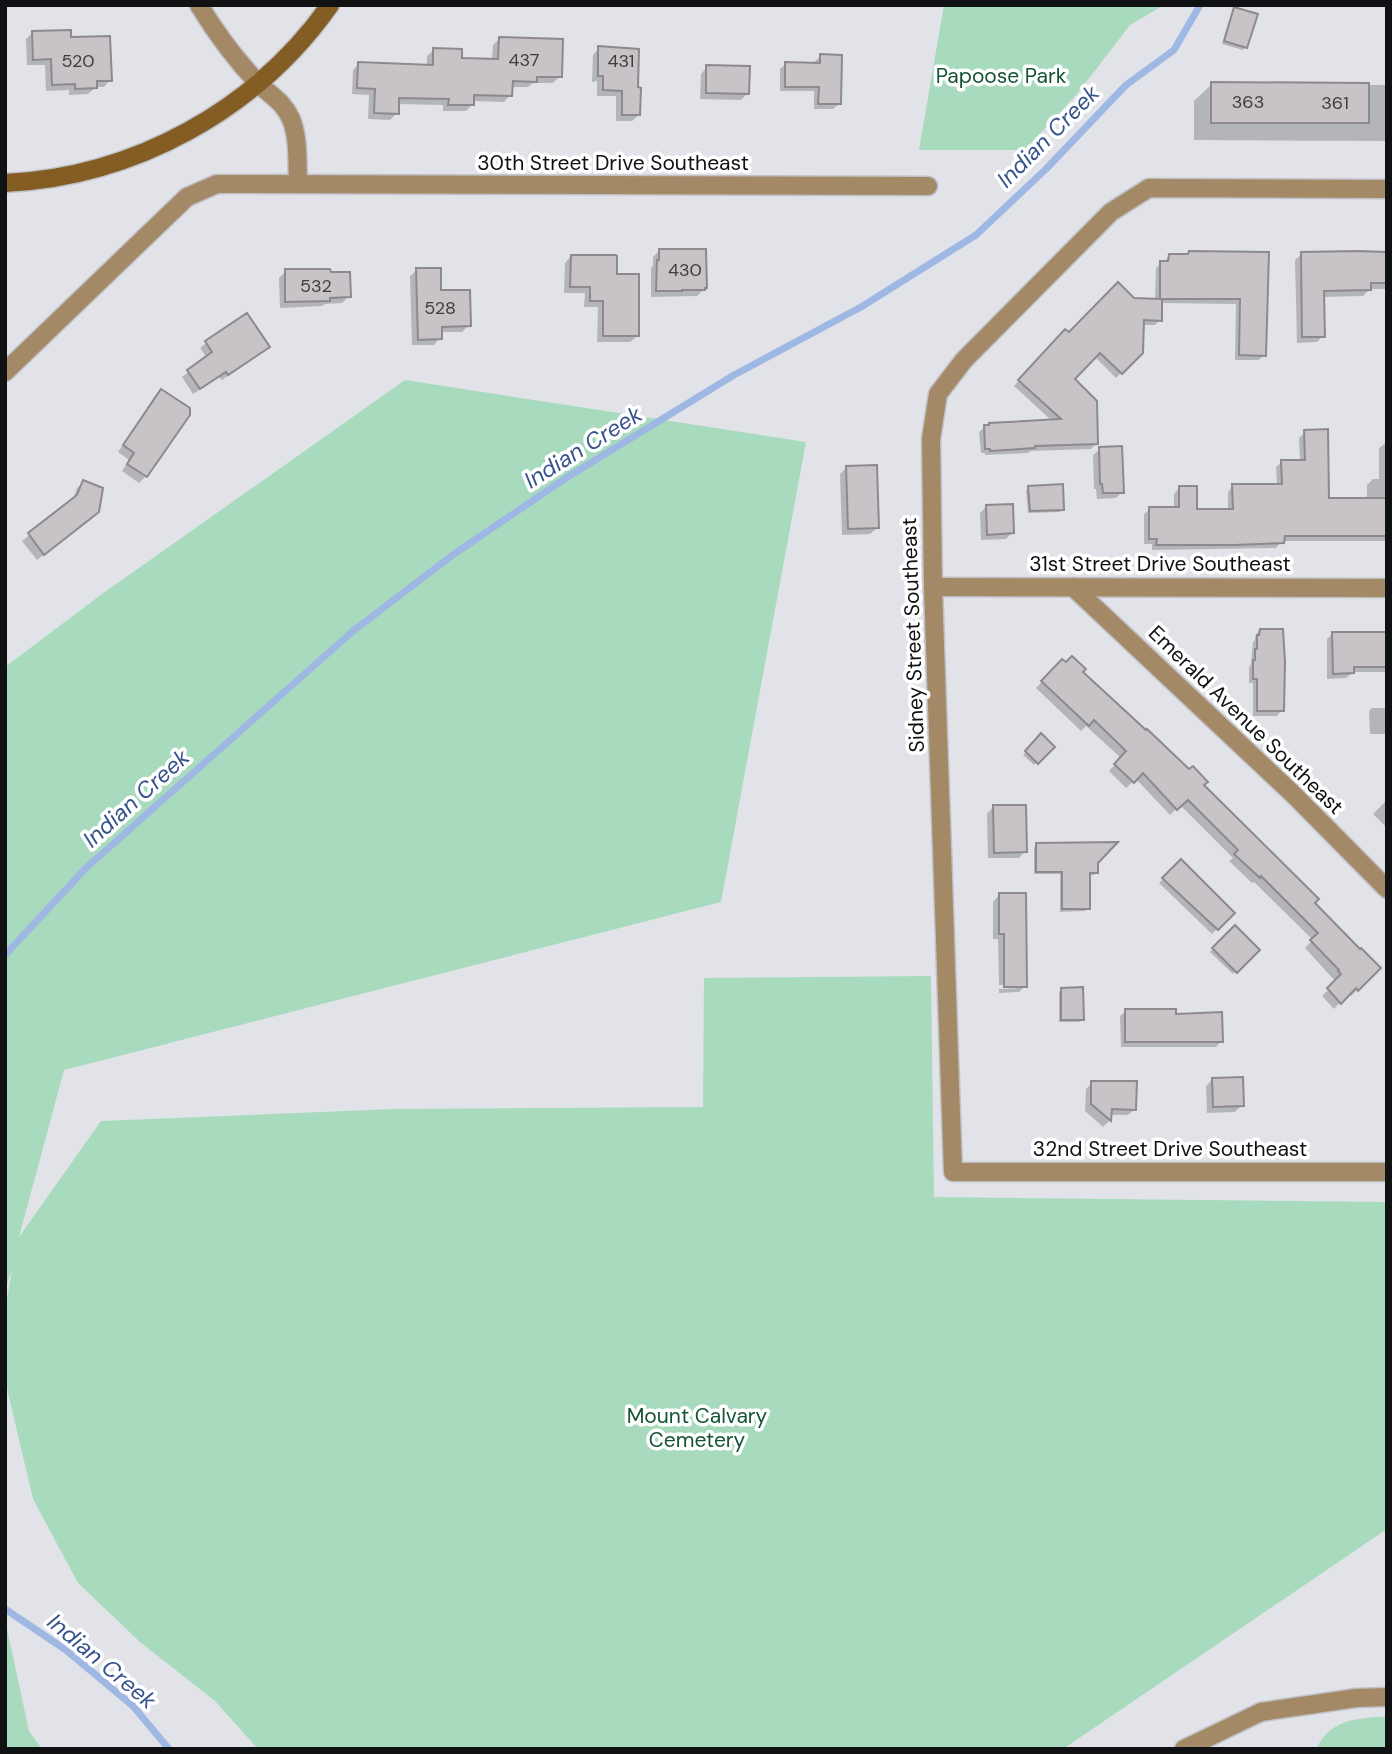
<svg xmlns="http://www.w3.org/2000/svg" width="1392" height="1754" font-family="'DM Sans',sans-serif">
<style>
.green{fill:#a8dbbe}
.shadow{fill:#0003}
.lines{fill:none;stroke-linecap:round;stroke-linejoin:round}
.stream{stroke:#9fb7e3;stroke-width:7}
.building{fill:#c7c3c7;stroke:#8d898d;stroke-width:2}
.street-casing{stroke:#c0c1c6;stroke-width:21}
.secondary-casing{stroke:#c0c1c6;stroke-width:21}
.street{stroke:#a48967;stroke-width:18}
.secondary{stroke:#845d25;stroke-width:18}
.labels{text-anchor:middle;stroke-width:7;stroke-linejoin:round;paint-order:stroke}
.number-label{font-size:18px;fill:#3e3e40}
.park-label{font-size:21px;fill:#145336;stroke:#fff}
.street-label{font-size:21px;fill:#101113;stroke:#fff}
.water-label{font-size:23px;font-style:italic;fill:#37538b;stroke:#fff}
</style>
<rect width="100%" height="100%" fill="#e1e3e8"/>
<g class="green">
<path d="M944,5H1164L1130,25L1077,94L1025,150H919Z"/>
<path d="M405,380L806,442L721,902L64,1070L19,1237L101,1121L393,1109L703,1107L704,978L931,976L934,1197L1387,1202V1529L1063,1749H258L215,1701L140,1642L78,1583L33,1499L5,1380V1311L12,1270L5,1289V667L102,594Z"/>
<path d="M5,1619L29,1731L42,1749H5Z"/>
<path d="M1374,1717H1387V1749H1316C1329,1723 1347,1720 1374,1717Z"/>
</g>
<g class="shadow">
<path d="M1234,9L1246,47L1243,50L1222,44L1232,12Z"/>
<path d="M32,33L69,39L110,80L104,87H96L88,94L69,95V90L46,91L45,65H27L26,39Z"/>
<path d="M499,39L560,76L553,83H533L528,87H511L510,95L504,102L472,101V105L466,111H443V105L397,104V113L390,120L368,119L369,95L352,94L353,70L359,64L427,67V56L434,50L460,59L492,60L493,45Z"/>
<path d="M599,48L639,115L632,121H616V96H597V81L592,82L593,55Z"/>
<path d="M821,56L839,104L833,109H814V91H780V69L786,64H815V61Z"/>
<path d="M707,67L747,94L741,100L700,99L701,74Z"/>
<path d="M1212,84L1387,85V141L1194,140V101Z"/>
<path d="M660,250L706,287L697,296L651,297V268L653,266V257Z"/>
<path d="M1387,253V289H1370L1363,296L1323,297V336L1317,342L1297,343L1295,260L1302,254Z"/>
<path d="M1267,254L1264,355L1259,360H1235L1236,304L1160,303V320L1155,325H1142L1141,352L1116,378L1094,356L1073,379L1096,444L1091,449L1030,451L1028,453L985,455V453H981L979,432L985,427L1053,422L1014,386L1065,331L1069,334L1133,300H1155L1156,268L1161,263H1164L1169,256Z"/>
<path d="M571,256L615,275L637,336L630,342H597L598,307H584L585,293H564L565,263Z"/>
<path d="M417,270L440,292L469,325L462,332H440V338L434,345H412L410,276Z"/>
<path d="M286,271L349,296L342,303L325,304L322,306L280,308L279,278Z"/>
<path d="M206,343L268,347L262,352L222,380L219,377L193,394L182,377L207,358L200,348Z"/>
<path d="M161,391L188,415L146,476L139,483L122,471L129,460L118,452L155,397Z"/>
<path d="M1305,432L1327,499H1367V485L1373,479H1379V448L1387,442V539L1384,541H1282L1276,548L1152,550V544H1144V514L1150,509H1174V494L1179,488L1195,511H1228V492L1233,486L1277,485L1276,467L1282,462L1300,461L1299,438Z"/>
<path d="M1100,449L1122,492L1116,498L1097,499L1096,489H1094L1093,455Z"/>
<path d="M847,467L877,528L870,534L842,535L840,474Z"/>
<path d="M84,482L90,518L37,560L22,541L72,501L77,488Z"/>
<path d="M1029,487L1062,509L1060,512L1028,513L1026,490Z"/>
<path d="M987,506L1012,533L1006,539L981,540L980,513Z"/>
<path d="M1260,630L1282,710L1277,716H1253V683H1249V667L1251,664L1253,642L1255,640V636Z"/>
<path d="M1333,633L1387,634V672H1353L1346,678L1327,679V639Z"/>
<path d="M1062,661L1081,672L1202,785L1312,903L1379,968L1351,996L1349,993L1334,1009L1322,996L1336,982L1305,948L1313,940L1254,882L1252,883L1229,861L1233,858L1180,805L1170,815L1136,779L1126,788L1109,771L1121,758L1086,726L1081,731L1036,688Z"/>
<path d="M1372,708H1387V734H1370L1369,711Z"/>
<path d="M1041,736L1052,747L1034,765L1023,755Z"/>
<path d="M1387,800V828L1373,814Z"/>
<path d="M993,807L1025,851L1019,858H988L987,814Z"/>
<path d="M1036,845L1097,862V872L1094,875H1088V909L1085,911L1060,912V874H1034V848Z"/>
<path d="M1181,862L1232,913L1212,934L1159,883Z"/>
<path d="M999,895L1025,986L1019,992L999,993V989L1021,988V985H999L998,939H993V902Z"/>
<path d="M1235,927L1257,950L1233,974L1210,952Z"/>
<path d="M1062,989L1082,1019L1079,1022H1059V992Z"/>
<path d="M1126,1011L1175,1015L1221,1041L1216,1047H1121L1120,1016Z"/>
<path d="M1213,1079L1242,1105L1235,1112L1207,1113L1206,1086Z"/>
<path d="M1092,1083L1135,1109L1128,1115H1110L1109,1121L1103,1127L1085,1111L1086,1089Z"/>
</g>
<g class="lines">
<g class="stream">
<path d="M5,955L86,868L353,631L454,554L566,478L734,375L861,307L976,235L1046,169L1126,85L1174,50L1200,5"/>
<path d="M5,1609L66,1650L133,1706L169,1749"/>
</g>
</g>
<g class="building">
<path d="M1234,7L1258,14L1247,48L1224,41Z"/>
<path d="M71,30V37L110,36L112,81H97V88L75,89V84L52,85L51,59L33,60L32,31Z"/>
<path d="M499,37L563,39L562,77H537V82L513,81L512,96L474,95V105H448L449,99L399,98V114L374,113L375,89L357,88L358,62L433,65V48L462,49V58L498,59Z"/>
<path d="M598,46L639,49L638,87L641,88L640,115H622V91L603,90V76H598Z"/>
<path d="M820,54L842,55L841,104H818L819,87H785V62L820,63Z"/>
<path d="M706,65L750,66L749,94L706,93Z"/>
<path d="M1211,82L1369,83V123H1211Z"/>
<path d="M659,249H706L707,288H705V290H682V291H656L657,260H659Z"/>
<path d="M1189,251L1269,252L1266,356L1239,355L1240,299H1162V321L1144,320L1143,353L1122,374L1100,353L1075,379L1097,401L1098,444L1035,446V448L990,451V449H985L984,425H989V423L1061,419L1018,380L1065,329L1069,332L1118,282L1134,298L1160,299V261H1168L1169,254H1188Z"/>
<path d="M1358,251L1387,252V283H1371V290L1324,291L1325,337H1302L1301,252Z"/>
<path d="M571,255H616L617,256V274H639V336H603V301H590V287H570Z"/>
<path d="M416,268H441V290H470L471,326L442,327V339L418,340Z"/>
<path d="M285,269H330L331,272H350L351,297L330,298V301L285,302Z"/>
<path d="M247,313L270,347L228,375L226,372L200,389L187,370L212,352L205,341Z"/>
<path d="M161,389L190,408V415L147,477L127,464L134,453L123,445Z"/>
<path d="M1328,429L1329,498H1387V536H1285L1284,543L1234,545H1156L1157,539H1149V507H1179V486H1197V509H1233L1232,484H1282L1281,460H1305L1304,430Z"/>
<path d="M1122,446L1124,493H1103L1102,484H1100L1099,447Z"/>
<path d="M877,465L879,528L848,529L846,466Z"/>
<path d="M83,480L103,488L99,512L44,555L28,533L77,495Z"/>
<path d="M1063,484L1064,510L1030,511L1028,486Z"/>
<path d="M1013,504L1014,533L987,535L986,505Z"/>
<path d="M1260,629H1283L1285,662L1284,711H1257V679H1253V660H1255V649H1257V635H1259Z"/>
<path d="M1332,632H1387V667H1354V673L1333,674Z"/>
<path d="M1072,656L1086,669L1083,672L1146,730L1147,729L1189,769L1193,766L1208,782L1204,785L1319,899L1315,903L1360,949L1361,948L1381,968L1358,991L1356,988L1341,1004L1327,988L1341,974L1338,971L1339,970L1310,940L1318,933L1261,876L1260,878L1234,854L1238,850L1188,800L1177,810L1143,773L1134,783L1114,764L1126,751L1094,720L1089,726L1041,681L1062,659L1066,662Z"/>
<path d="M1041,733L1055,747L1038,764L1025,751Z"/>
<path d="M993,805H1026L1027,852L994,853Z"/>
<path d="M1118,842L1098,863V873H1090V909H1062V872H1036V843Z"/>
<path d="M1181,859L1235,913L1218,930L1162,878Z"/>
<path d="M999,893H1026L1027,987H1004V934H999Z"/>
<path d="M1235,925L1260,950L1237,973L1212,948Z"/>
<path d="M1083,987L1084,1020H1061V988Z"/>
<path d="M1125,1009H1176V1014L1222,1012L1223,1042H1125Z"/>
<path d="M1243,1077L1244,1106L1213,1107L1212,1078Z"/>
<path d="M1091,1081H1137L1136,1110L1112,1109L1111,1121L1091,1104Z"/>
</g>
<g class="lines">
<defs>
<g id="street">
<path d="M199,5C216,33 236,60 258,83C271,96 283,101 291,119C299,139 297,162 298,184"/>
<path d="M1387,189L1149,188L1111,212L964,360L938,394L931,439L933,587L953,1172H1387"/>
<path d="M5,372L187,197L217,184L928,186"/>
<path d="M933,587L1387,588"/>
<path d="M1073,587L1294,795L1387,889"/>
<path d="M1184,1749L1261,1712L1356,1698L1387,1697"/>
</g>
<path id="secondary" d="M5,183C134,177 256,110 330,5"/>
</defs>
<use href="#street" class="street-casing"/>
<use href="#secondary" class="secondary-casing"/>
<use href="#street" class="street"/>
<use href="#secondary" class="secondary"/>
</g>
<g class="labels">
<g class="number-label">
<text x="524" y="66">437</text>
<text x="78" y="67">520</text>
<text x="621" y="67">431</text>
<text x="1248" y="108">363</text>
<text x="1335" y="109">361</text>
<text x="685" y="276">430</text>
<text x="316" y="292">532</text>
<text x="440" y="314">528</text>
</g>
<g class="park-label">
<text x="1001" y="83">Papoose Park</text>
<text x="697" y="1423">Mount Calvary<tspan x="697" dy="24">Cemetery</tspan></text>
</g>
<g class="street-label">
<text x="613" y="170">30th Street Drive Southeast</text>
<text x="1160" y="571">31st Street Drive Southeast</text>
<text transform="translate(913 635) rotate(-92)" y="7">Sidney Street Southeast</text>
<text transform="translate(1246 720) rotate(44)" y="7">Emerald Avenue Southeast</text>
<text x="1170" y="1156">32nd Street Drive Southeast</text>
</g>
<g class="water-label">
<text transform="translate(1048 136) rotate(-45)" y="8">Indian Creek</text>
<text transform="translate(583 447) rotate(-32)" y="8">Indian Creek</text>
<text transform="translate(136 798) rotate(-42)" y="8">Indian Creek</text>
<text transform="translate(102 1661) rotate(40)" y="8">Indian Creek</text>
</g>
</g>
<rect width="1392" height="1754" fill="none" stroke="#101113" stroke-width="14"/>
</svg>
